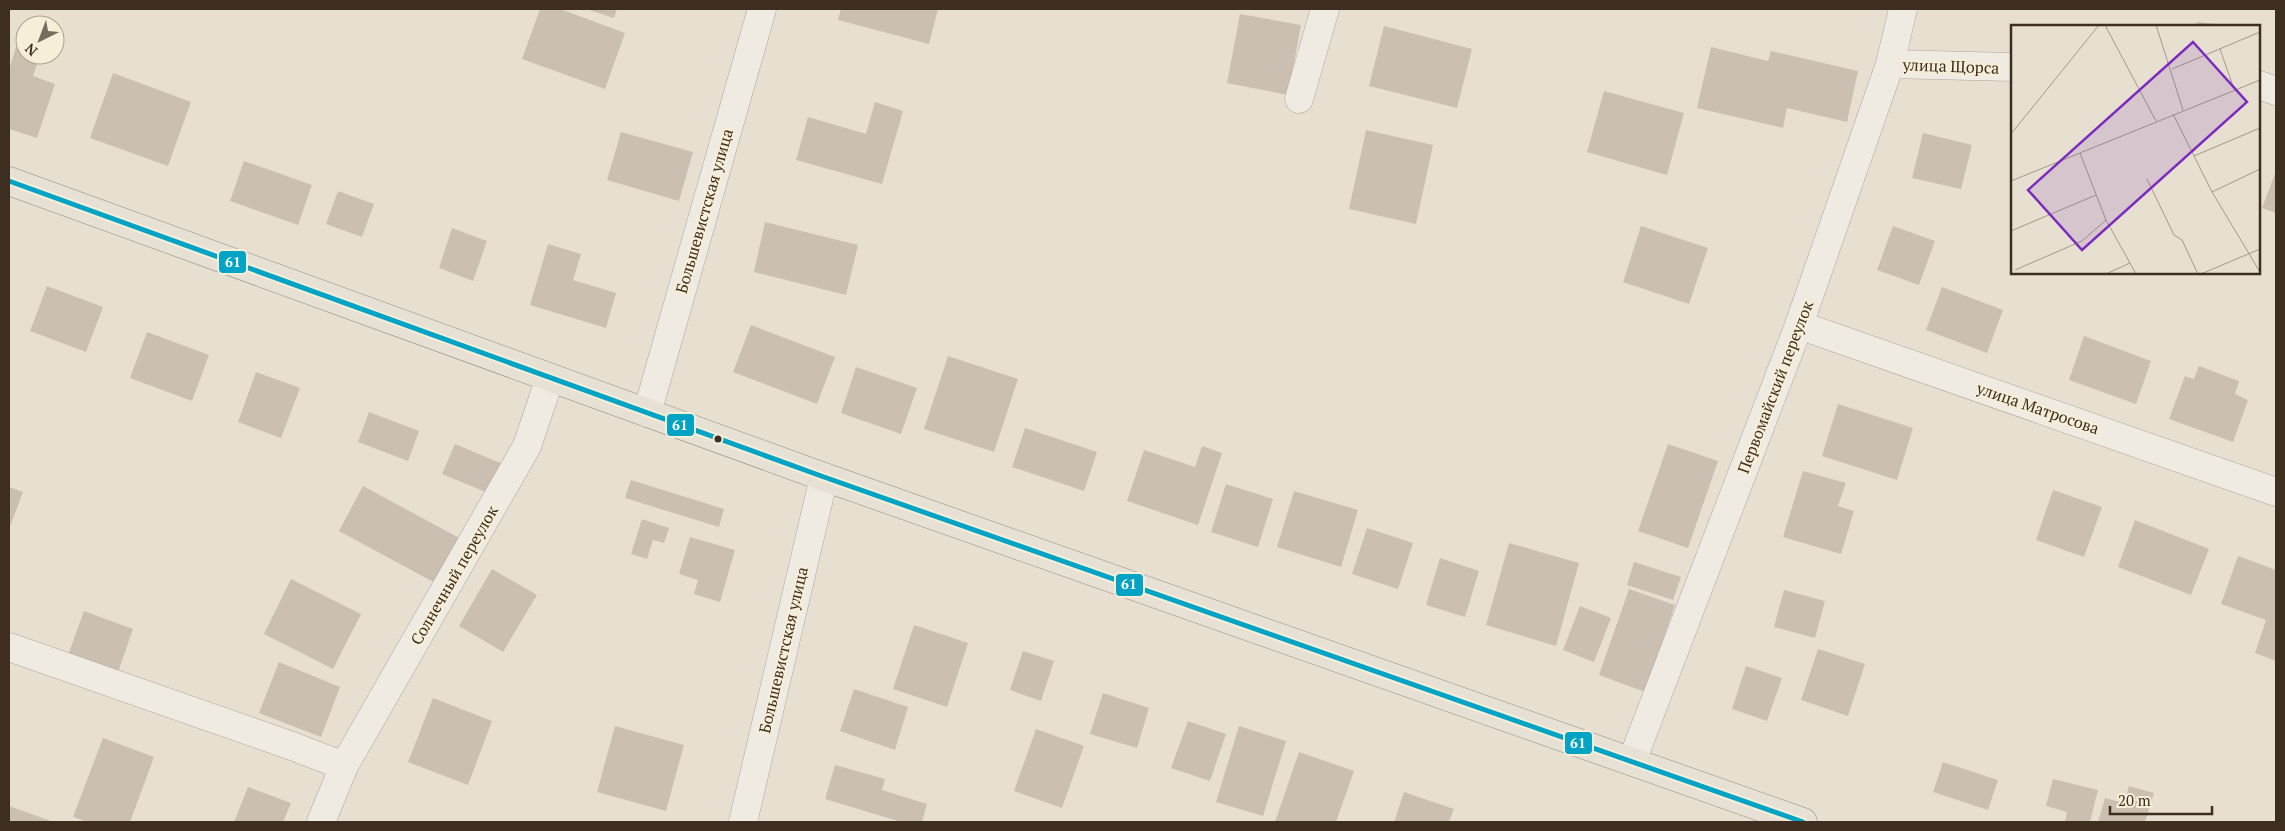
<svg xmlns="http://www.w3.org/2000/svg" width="2285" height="831" font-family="'PT Serif',serif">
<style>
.building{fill:#cbbfb2}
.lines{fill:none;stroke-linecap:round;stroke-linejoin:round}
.minor-casing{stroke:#ada599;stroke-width:29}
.major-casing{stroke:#928b80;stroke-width:29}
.minor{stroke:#efebe3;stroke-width:28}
.major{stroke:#e6e1d4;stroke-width:28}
.bus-1-casing{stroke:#f7eed8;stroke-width:9}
.bus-1{stroke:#03a3c5;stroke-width:5}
.bus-dot{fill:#3d2e20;stroke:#f7eed8;stroke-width:2}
.labels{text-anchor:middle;stroke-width:4.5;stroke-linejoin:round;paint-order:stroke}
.street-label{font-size:16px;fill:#3d2e20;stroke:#f7eed8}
.inset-road{fill:none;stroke:#a3998a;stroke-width:1}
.view{fill:#7b2cbf;fill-opacity:0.15;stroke:#7b2cbf;stroke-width:2.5}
.inset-edge{fill:none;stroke:#3d2e20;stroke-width:2.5}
.line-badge{stroke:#f7eed8;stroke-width:2}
.badge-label{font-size:14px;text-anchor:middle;font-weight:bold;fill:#fff}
</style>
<rect width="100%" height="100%" fill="#e7e0d1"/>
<g class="building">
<path d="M540,9H560L625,33L605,89L522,59Z"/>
<path d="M586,9H617L614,18Z"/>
<path d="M841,9H938L929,44L838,20Z"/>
<path d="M1240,14L1301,25L1288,95L1227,83Z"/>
<path d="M2197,22L2226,25V26H2196Z"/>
<path d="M1384,26L1472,49L1457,108L1369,86Z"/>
<path d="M16,47L25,50V55H40L33,76L55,84L37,138L9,129V70Z"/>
<path d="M1711,47L1768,61L1771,51L1858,71L1847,122L1787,108L1783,128L1697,108Z"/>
<path d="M113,73L191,102L168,166L90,138Z"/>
<path d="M1604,91L1684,113L1667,175L1587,152Z"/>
<path d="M875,102L903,111L882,184L796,160L808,117L866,134Z"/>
<path d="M1366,130L1433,145L1416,224L1349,209Z"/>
<path d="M621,132L693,152L679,201L607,180Z"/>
<path d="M1923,133L1972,145L1961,189L1912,178Z"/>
<path d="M244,161L312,185L298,225L230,201Z"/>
<path d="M2276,171V213L2262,208Z"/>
<path d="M338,191L374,204L362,237L326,224Z"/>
<path d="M765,222L858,245L846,295L754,272Z"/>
<path d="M1641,226L1708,248L1689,304L1623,282Z"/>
<path d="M1893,226L1935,241L1919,285L1877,270Z"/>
<path d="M452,228L487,241L473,281L439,268Z"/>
<path d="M548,244L581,254L573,280L616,293L606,328L530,305Z"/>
<path d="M47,286L103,307L86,352L30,331Z"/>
<path d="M1942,287L2003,310L1987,353L1926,330Z"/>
<path d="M751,325L835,357L817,404L733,372Z"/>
<path d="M147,332L209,355L192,401L130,378Z"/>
<path d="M2084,336L2151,361L2136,404L2069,380Z"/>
<path d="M948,356L1018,379L994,452L924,429Z"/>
<path d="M2199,366L2239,381L2235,394L2248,400L2233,442L2169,419L2185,376L2194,379Z"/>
<path d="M856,367L917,388L901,434L841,413Z"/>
<path d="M256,372L300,388L281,438L238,422Z"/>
<path d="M1838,404L1913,428L1897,480L1822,456Z"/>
<path d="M369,412L419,431L408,461L358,442Z"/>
<path d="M1025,428L1097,452L1084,491L1012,467Z"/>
<path d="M455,444L505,465L493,495L442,474Z"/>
<path d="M1668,444L1718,461L1688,548L1638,531Z"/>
<path d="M1202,446L1222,453L1198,525L1127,501L1144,450L1195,467Z"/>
<path d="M1803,471L1846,483L1838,506L1854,511L1841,554L1783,537Z"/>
<path d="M631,480L724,509L719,527L625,498Z"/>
<path d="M1226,484L1273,499L1258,547L1211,532Z"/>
<path d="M363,486L463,540L439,585L339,531Z"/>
<path d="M9,487L23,492L9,529Z"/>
<path d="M2053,490L2102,507L2084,557L2036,540Z"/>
<path d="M1294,491L1358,510L1341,567L1277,547Z"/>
<path d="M642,519L669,528L664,543L653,540L647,559L631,554Z"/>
<path d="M2135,520L2209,549L2191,595L2118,567Z"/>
<path d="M1367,528L1413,543L1398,589L1352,574Z"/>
<path d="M690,537L735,550L720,602L694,594L698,580L679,574Z"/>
<path d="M1509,543L1579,563L1556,646L1486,625Z"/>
<path d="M2238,556L2276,570V661L2255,653L2266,620L2221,604Z"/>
<path d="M1440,558L1479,571L1465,617L1426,605Z"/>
<path d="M1634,562L1681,577L1673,600L1627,585Z"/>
<path d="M492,569L537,595L503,652L459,626Z"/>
<path d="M291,579L361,614L333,669L264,634Z"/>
<path d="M1629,589L1675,605L1645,692L1599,675Z"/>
<path d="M1784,590L1825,601L1815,638L1774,627Z"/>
<path d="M1580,606L1611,618L1594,662L1563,650Z"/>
<path d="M84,611L133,629L117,675L67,658Z"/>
<path d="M914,625L968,643L947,707L893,689Z"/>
<path d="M1818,649L1865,664L1848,716L1801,700Z"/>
<path d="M1023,651L1054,661L1041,701L1010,690Z"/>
<path d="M279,662L340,687L321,737L259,713Z"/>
<path d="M1746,666L1782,678L1767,721L1732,709Z"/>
<path d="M854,689L908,707L895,750L840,731Z"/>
<path d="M1103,693L1149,708L1137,748L1090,734Z"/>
<path d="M433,698L492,721L468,785L408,762Z"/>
<path d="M1188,721L1226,734L1210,781L1171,768Z"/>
<path d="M615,726L684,745L666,811L597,792Z"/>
<path d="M1239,726L1286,741L1263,816L1216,802Z"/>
<path d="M1036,729L1084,746L1062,808L1014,791Z"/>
<path d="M103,738L154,757L130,822H87L73,817Z"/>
<path d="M1299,752L1354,771L1336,822H1275Z"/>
<path d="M1943,762L1998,780L1988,810L1933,792Z"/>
<path d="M835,765L885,779L882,790L927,804L922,822H901L825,799Z"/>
<path d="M2053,779L2098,790L2090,822H2065L2067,812L2046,806Z"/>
<path d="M2129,786L2154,793L2145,822H2098L2105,798L2124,803Z"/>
<path d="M248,787L291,803L283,822H234Z"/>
<path d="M1404,792L1454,809L1449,822H1394Z"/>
<path d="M9,806L54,822H9Z"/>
</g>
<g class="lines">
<defs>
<g id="minor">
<path d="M1890,64L2012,67"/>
<path d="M2259,85L2276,91"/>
<path d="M1299,99L1325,9"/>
<path d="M1799,325L2276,492"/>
<path d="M647,413L762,9"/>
<path d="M9,647L292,746L344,766"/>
<path d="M1632,761L1799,325L1890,64L1903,9"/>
<path d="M321,822L344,766L527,446L550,378"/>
<path d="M743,822L824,477"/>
</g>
<path id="major" d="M9,181L824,477L1803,822"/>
</defs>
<use href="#minor" class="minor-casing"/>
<use href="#major" class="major-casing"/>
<use href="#minor" class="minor"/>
<use href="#major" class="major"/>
<defs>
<path id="bus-1" d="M9,181L824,477L1803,822"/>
</defs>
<use href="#bus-1" class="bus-1-casing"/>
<use href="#bus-1" class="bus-1"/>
</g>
<circle class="bus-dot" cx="718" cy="439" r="4.5"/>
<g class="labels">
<g class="street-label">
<text transform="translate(1951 66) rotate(2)" y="6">улица Щорса</text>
<text transform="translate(704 211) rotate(-74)" y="6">Большевистская улица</text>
<text transform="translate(1775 387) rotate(-69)" y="6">Первомайский переулок</text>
<text transform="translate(2038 408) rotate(19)" y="6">улица Матросова</text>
<text transform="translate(454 575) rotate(-60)" y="6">Солнечный переулок</text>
<text transform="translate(783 650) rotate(-77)" y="6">Большевистская улица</text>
</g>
</g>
<g transform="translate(2011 25)">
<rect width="249" height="249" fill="#e7e0d1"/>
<path class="inset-road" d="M94,0L145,96M145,0L172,85M209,24L223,64M161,44L249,7M162,89L201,167L249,247M0,109L88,0M69,128L95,195L125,249M183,131L249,103M136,154L163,210L171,215L187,249M0,156L249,55M201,167L249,144M0,206L85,170M4,245L71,216L95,195M95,249L119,238M190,249L249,224"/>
<path class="view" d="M182,17L236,77L71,225L17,165Z"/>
<rect width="249" height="249" class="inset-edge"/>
</g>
<g class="line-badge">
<rect x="218" y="250" width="29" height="24" rx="5" fill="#03a3c5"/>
<rect x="666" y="413" width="29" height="24" rx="5" fill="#03a3c5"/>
<rect x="1115" y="573" width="29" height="24" rx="5" fill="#03a3c5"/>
<rect x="1564" y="731" width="29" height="24" rx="5" fill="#03a3c5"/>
</g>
<g class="badge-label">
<text x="233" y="267">61</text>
<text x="680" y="430">61</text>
<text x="1129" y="589">61</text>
<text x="1578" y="748">61</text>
</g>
<rect width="2285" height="831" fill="none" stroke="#3d2e20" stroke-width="20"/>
<g transform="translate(40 40) rotate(222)"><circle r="24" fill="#f7eed8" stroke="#ada18e"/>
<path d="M0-4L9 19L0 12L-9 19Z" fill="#786c5e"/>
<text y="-8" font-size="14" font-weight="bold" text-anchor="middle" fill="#3d2e20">N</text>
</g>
<path d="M2110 806v8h102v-8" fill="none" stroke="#3d2e20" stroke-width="2.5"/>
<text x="2118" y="806" font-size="15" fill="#3d2e20" stroke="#f7eed8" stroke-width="4" paint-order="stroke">20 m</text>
</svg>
